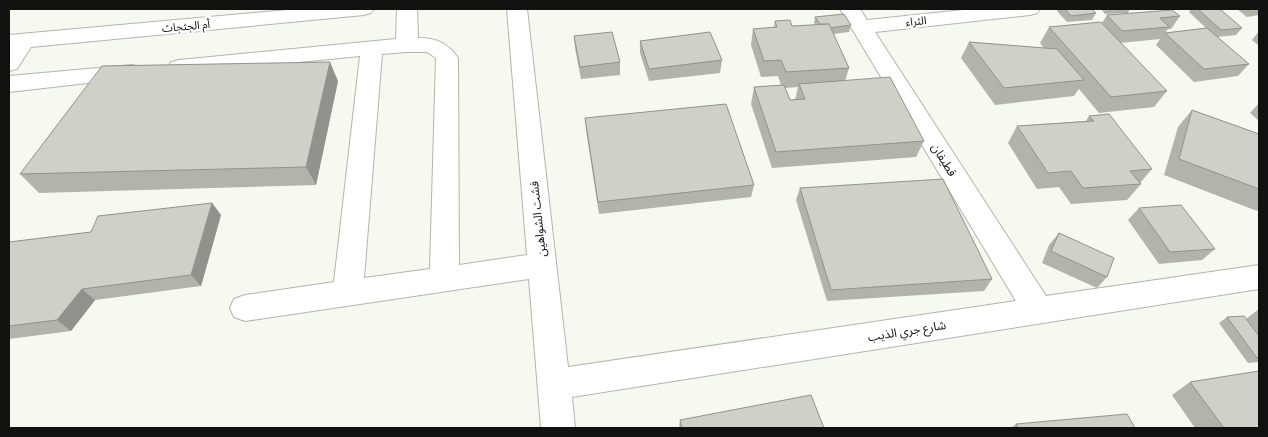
<svg xmlns="http://www.w3.org/2000/svg" width="1268" height="437" font-family="'Fira Sans Condensed','Noto Sans Arabic',sans-serif">
<style>
.lines{fill:none;stroke-linecap:round;stroke-linejoin:round}
.minor-casing{stroke:#b3b5ac;stroke-width:2}
.minor{fill:#fff;fill-rule:evenodd}
.wall{fill:#b2b4ac;fill-rule:evenodd}
.shaded-wall{fill:#91928c}
.building{fill:#cfd1c8;stroke:#91928c}
.labels{text-anchor:middle;stroke-width:5;stroke-linejoin:round;paint-order:stroke}
.far-street-label{font-size:11px;fill:#11120f;stroke:#fff}
.street-label{font-size:12px;fill:#11120f;stroke:#fff}
</style>
<rect width="100%" height="100%" fill="#f6f9ef"/>
<g class="lines">
<defs>
<g id="minor">
<path d="M299,9H374L371,13L364,15L31,47L17,69L9,71V35Z"/>
<path d="M397,9H417L418,38C436,38 448,43 458,58L459,265L527,255L507,9H527L568,367L1016,301L840,9H860L867,20L973,9H1040L1037,13L1030,15L875,32L1046,296L1259,265V289L572,397L575,428H541L529,279L245,321L234,317L230,308L234,299L245,295L334,282L360,56L179,74L171,72L168,67L171,62L179,60L396,39ZM407,52H427L436,58L430,269L364,278L382,54Z"/>
<path d="M132,65L140,67L143,72L140,77L9,92V76Z"/>
</g>
</defs>
<use href="#minor" class="minor-casing"/>
<use href="#minor" class="minor"/>
</g>
<g class="wall">
<path d="M1058,9H1092L1096,13L1092,20L1067,22L1057,11Z"/>
<path d="M1101,9H1130L1128,13L1105,14Z"/>
<path d="M1191,9H1220L1242,28L1236,35L1217,37L1249,64L1238,76L1194,82L1156,45L1160,39L1120,43L1167,91L1154,107L1099,113L1079,89L1074,96L995,105L961,58L969,42L1044,48L1040,43L1049,27L1102,23L1107,15L1180,16L1171,29H1168L1165,33L1206,28L1189,12Z"/>
<path d="M1237,9H1259V15L1247,17Z"/>
<path d="M815,17L851,25L849,32L833,34L849,68L845,81L924,141L916,157L772,168L751,104L754,87L781,85L778,76L761,77L751,45L753,29L774,27L775,21L792,26L815,25L814,23ZM798,87L795,100H790L785,88Z"/>
<path d="M1259,31V46L1252,40Z"/>
<path d="M574,36L620,62V75L581,79L575,48Z"/>
<path d="M640,41L722,60L720,73L649,81L640,53Z"/>
<path d="M338,81L316,185L39,193L20,174Z"/>
<path d="M1259,103V121L1250,113Z"/>
<path d="M1192,110L1259,134V208L1257,211L1164,175L1178,127Z"/>
<path d="M1089,116L1152,169L1140,183L1141,184L1127,200L1071,204L1059,187L1037,189L1008,143L1017,126L1086,121Z"/>
<path d="M585,118L754,185L751,197L599,214L586,130Z"/>
<path d="M800,188L992,279L984,291L827,301L796,200Z"/>
<path d="M212,203L221,215L201,286L95,300L71,331L9,339V242L91,232Z"/>
<path d="M1139,208L1215,249L1202,260L1159,264L1128,220Z"/>
<path d="M1059,233L1107,277L1097,288L1042,263L1049,245Z"/>
<path d="M1259,309V362L1248,363L1219,323L1227,317L1246,319Z"/>
<path d="M1190,382L1259,428H1195L1172,395Z"/>
<path d="M680,420L824,428H679Z"/>
<path d="M1016,424L1135,428H1011Z"/>
</g>
<g class="shaded-wall">
<path d="M330,62L338,81L316,185L306,167Z"/>
<path d="M212,203L221,215L201,286L191,275Z"/>
<path d="M82,289L95,300L71,331L57,320Z"/>
</g>
<g class="building">
<path d="M1065,9H1092L1096,13L1071,16Z"/>
<path d="M1198,9H1220L1242,28L1221,30Z"/>
<path d="M1172,10L1180,16L1160,18L1169,27L1122,31L1107,15Z"/>
<path d="M844,14L851,25L830,28L829,24H820L815,17Z"/>
<path d="M790,20L792,26L829,24L849,68L786,72L781,60L764,61L753,29L777,27L775,21Z"/>
<path d="M1101,22L1167,91L1111,97L1049,27Z"/>
<path d="M1207,28L1249,64L1204,69L1165,33Z"/>
<path d="M612,32L620,62L580,67L574,36Z"/>
<path d="M710,32L722,60L649,69L640,41Z"/>
<path d="M969,42L1057,49L1084,80L1004,88Z"/>
<path d="M330,62L306,167L20,174L102,66Z"/>
<path d="M890,77L924,141L776,152L754,87L784,85L790,100L805,99L799,84Z"/>
<path d="M726,104L754,185L598,202L585,118Z"/>
<path d="M1192,110L1259,134V189L1179,159Z"/>
<path d="M1109,114L1152,169L1130,171L1141,184L1083,188L1071,171L1048,173L1017,126L1094,121L1089,116Z"/>
<path d="M943,179L992,279L831,290L800,188Z"/>
<path d="M212,203L191,275L82,289L57,320L9,326V242L91,232L98,216Z"/>
<path d="M1181,205L1215,249L1170,252L1139,208Z"/>
<path d="M1059,233L1114,258L1107,277L1051,251Z"/>
<path d="M1244,316L1259,336V357L1257,358L1227,317Z"/>
<path d="M1259,371V428H1224L1190,382Z"/>
<path d="M811,395L824,428H682L680,420Z"/>
<path d="M1127,414L1135,428H1018L1016,424Z"/>
</g>
<g class="labels">
<g class="far-street-label">
<text transform="translate(916 21) rotate(-6)" y="4">الثراء</text>
<text transform="translate(186 26) rotate(-5)" y="4">أم الجثجاث</text>
</g>
<g class="street-label">
<text transform="translate(944 160) rotate(58)" y="4">قطيفان</text>
<text transform="translate(538 219) rotate(-96)" y="4">فشت الشواهين</text>
<text transform="translate(907 331) rotate(-9)" y="4">شارع جري الذيب</text>
</g>
</g>
<rect width="1268" height="437" fill="none" stroke="#11120f" stroke-width="20"/>
</svg>
